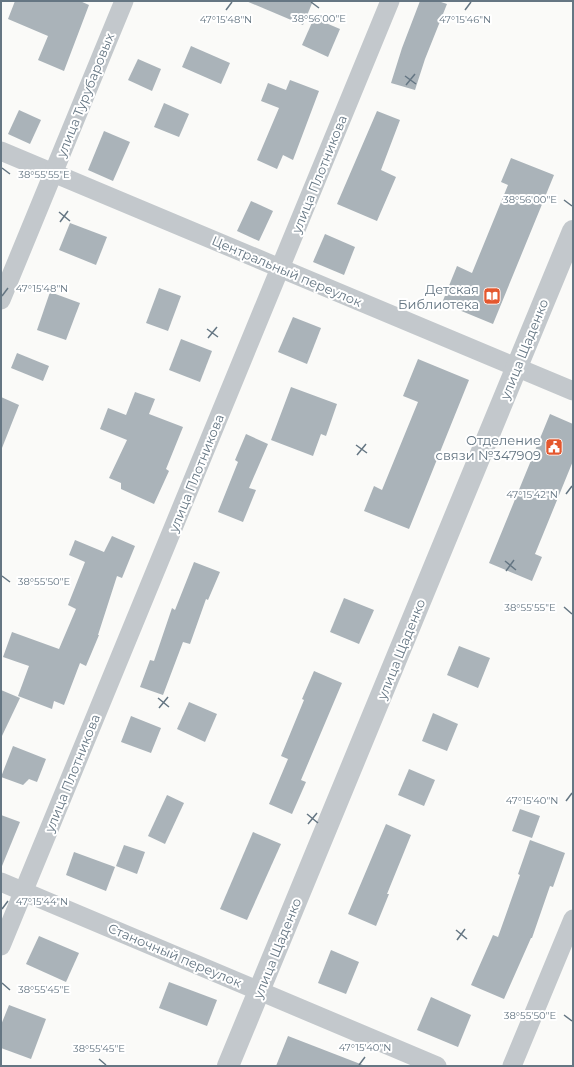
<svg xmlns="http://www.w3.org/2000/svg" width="574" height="1067" font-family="Montserrat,sans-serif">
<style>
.building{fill:#aab3b9}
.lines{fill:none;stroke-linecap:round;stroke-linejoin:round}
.minor{stroke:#c3c8cc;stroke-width:19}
.tertiary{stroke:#c3c8cc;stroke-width:22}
.ticks{fill:none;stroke:#657683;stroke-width:1.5}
.labels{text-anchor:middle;stroke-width:4;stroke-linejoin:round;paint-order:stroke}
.street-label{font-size:13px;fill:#657683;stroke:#fff}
.poi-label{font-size:13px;fill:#657683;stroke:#fff;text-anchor:end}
.ticks-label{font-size:10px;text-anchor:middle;fill:#657683;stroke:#fff;stroke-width:4;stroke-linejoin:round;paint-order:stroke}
</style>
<rect width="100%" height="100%" fill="#fafaf8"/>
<g class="building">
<path d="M15,1H80L89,5L64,71L38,60L48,36L8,19Z"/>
<path d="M246,1H313L303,25Z"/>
<path d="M420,1H438L447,4L425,59L415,90L391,83L402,48Z"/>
<path d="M314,18L340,29L328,57L302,45Z"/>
<path d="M191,46L230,63L221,84L182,67Z"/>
<path d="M138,59L161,69L152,91L128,80Z"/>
<path d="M290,80L319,91L293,160L283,155L277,169L257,160L279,108L261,101L268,83L286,90Z"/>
<path d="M164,103L189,114L179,137L154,127Z"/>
<path d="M19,110L41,120L30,144L8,134Z"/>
<path d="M377,111L400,120L381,170L396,177L377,221L337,204Z"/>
<path d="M104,131L130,142L113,181L88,170Z"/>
<path d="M511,158L554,175L493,324L442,303L457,266L472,273L508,185L501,182Z"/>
<path d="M251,201L273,211L259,241L237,231Z"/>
<path d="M70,223L107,237L96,265L59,250Z"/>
<path d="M325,234L355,247L344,275L313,262Z"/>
<path d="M159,288L181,296L168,331L146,323Z"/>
<path d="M50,292L80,303L66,340L37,330Z"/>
<path d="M293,317L321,328L307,364L278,352Z"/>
<path d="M181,339L212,351L200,382L169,370Z"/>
<path d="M17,353L49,366L43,381L11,368Z"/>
<path d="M418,359L469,380L409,529L364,511L374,486L382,490L418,402L403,396Z"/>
<path d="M291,387L337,404L326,436L321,434L313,456L271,440Z"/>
<path d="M135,392L155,399L149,414L183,427L166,469L169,471L154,504L121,489V483L109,478L127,440L100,429L108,408L126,415Z"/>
<path d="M1,397L19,405L2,448H1Z"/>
<path d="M550,414L573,424V461L535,554L542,557L532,581L489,563Z"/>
<path d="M246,434L268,444L249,488L256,490L243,522L218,512L238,462L235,460Z"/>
<path d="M112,536L135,546L122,578L117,576L98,635H99L86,666L80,663L64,705L54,701L52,709L18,696L29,666L3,657L12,632L59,649L76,609L68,605L85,562L69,555L75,540L104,552Z"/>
<path d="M194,562L220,572L208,600L206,599L190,644L183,642L163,695L140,687L150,660L154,661L172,608L175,610Z"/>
<path d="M344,598L374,610L359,644L330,632Z"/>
<path d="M459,646L490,658L478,688L447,675Z"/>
<path d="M314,671L342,683L301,780L306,782L292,814L269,804L288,759L281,756L304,700L302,699Z"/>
<path d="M1,690L20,698L1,738Z"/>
<path d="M189,702L217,714L205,742L177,729Z"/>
<path d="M433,713L458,724L447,751L422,741Z"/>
<path d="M131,716L161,728L151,753L121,742Z"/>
<path d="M13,746L46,759L37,782L29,779L23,785L1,777Z"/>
<path d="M409,769L435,780L424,806L398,795Z"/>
<path d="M167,795L184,803L165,844L148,836Z"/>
<path d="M520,809L540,816L532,838L512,831Z"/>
<path d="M1,815L20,822L2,866H1Z"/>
<path d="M386,824L411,835L387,894H389L376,926L348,914Z"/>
<path d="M253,832L281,844L247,920L220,909Z"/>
<path d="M530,840L565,853L553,887L550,886L532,938H531L504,999L471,985L493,935L498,937L520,875L518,874Z"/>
<path d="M124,845L145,852L137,874L116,866Z"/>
<path d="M74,852L115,867L106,891L66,875Z"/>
<path d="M39,936L79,953L66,982L26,964Z"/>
<path d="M331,950L359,962L346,994L318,983Z"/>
<path d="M169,982L217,1000L207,1026L159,1008Z"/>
<path d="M431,997L471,1015L458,1047L417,1030Z"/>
<path d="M9,1005L46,1019L31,1059L1,1048V1025Z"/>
<path d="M288,1036L363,1065V1066H276Z"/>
</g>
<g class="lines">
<g class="minor">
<path d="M1,151L573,391"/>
<path d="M1,300L124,1"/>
<path d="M1,882L437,1066"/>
<path d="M1,946L390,1"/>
<path d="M512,1066L573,919"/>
</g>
<path class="tertiary" d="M228,1066L573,231"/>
</g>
<path class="ticks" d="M311,2L319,8M226,10L232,2M465,10L471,2M405,76L416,84M406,85L415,74M2,168L10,174M564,200L572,206M59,212L70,221M60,222L68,211M2,296L8,288M207,329L218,337M208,338L217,327M356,445L367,453M357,455L366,444M566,494L572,486M505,561L516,570M506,571L514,560M2,576L10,582M564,607L572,614M158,698L169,707M159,708L168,697M566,801L572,793M307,814L318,823M308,824L317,813M2,909L8,901M456,930L467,939M457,940L465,929M2,983L10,990M564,1015L572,1021M99,1059L106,1065M359,1065L365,1057"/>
<defs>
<symbol id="library-square" viewBox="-11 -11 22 22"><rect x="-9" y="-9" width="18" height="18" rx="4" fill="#e4572e" stroke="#fff"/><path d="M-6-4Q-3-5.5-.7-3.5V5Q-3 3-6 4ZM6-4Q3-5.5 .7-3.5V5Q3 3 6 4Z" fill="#fff"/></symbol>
<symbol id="civic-square" viewBox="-11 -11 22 22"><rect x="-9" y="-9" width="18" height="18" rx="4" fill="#e4572e" stroke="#fff"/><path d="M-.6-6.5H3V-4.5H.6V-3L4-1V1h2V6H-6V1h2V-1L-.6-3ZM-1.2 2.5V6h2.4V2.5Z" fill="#fff"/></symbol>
</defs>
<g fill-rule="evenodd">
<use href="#library-square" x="482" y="286" width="20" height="20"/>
<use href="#civic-square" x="544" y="437" width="20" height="20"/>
</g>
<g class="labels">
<g class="street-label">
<text transform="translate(85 95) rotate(-68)" y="5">улица Турубаровых</text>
<text transform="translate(319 174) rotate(-68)" y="5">улица Плотникова</text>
<text transform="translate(287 271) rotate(23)" y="5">Центральный переулок</text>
<text transform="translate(524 349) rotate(-68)" y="5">улица Щаденко</text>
<text transform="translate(196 473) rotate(-68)" y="5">улица Плотникова</text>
<text transform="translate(401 649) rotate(-68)" y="5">улица Щаденко</text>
<text transform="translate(72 773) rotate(-68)" y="5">улица Плотникова</text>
<text transform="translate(277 948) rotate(-68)" y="5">улица Щаденко</text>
<text transform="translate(175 955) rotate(23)" y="5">Станочный переулок</text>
</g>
<g class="poi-label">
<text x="479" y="294">Детская<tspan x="479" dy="15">Библиотека</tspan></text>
<text x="541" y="445">Отделение<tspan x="541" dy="15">связи №347909</tspan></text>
</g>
</g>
<g class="ticks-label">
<text x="319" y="22">38°56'00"E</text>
<text x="226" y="23">47°15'48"N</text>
<text x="465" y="23">47°15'46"N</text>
<text x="44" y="178">38°55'55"E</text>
<text x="530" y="203">38°56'00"E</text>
<text x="42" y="292">47°15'48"N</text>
<text x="532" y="498">47°15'42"N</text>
<text x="44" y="585">38°55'50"E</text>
<text x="530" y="611">38°55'55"E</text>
<text x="532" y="804">47°15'40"N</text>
<text x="42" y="905">47°15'44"N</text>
<text x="44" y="993">38°55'45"E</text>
<text x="530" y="1019">38°55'50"E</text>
<text x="365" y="1051">47°15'40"N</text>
<text x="99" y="1052">38°55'45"E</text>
</g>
<rect width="574" height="1067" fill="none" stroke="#657683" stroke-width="4"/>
</svg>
